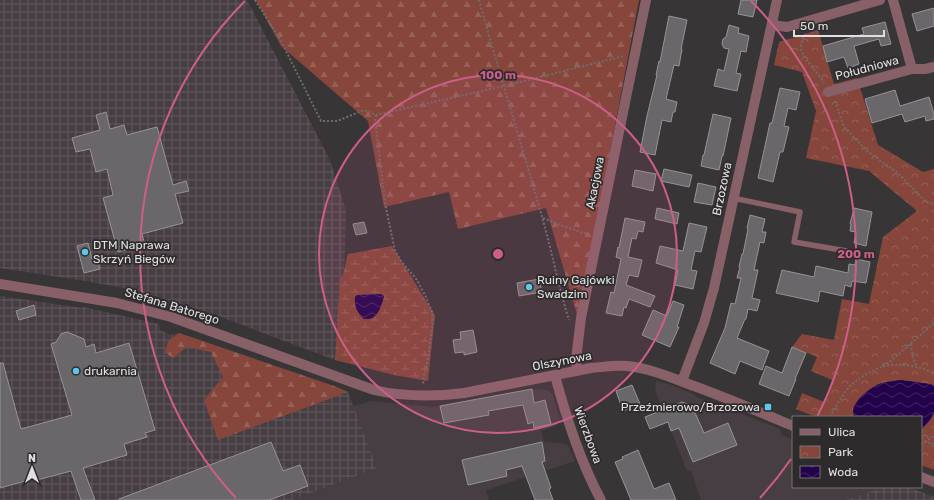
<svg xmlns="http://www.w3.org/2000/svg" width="934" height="500" font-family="Rubik,sans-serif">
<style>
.built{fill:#473e43}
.industrial{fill:url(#industrial-grid)}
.forest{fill:url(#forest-firs)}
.wetland{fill:url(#wetland-marsh)}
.park{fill:url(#park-crowns)}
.water{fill:url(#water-waves)}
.building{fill:#696769;stroke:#959396}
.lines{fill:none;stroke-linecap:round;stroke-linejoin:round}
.path{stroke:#6f6c6e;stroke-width:2;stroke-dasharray:2 2;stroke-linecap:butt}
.service{stroke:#886168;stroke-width:5.5}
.minor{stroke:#886168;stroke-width:10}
.tertiary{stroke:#886168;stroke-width:10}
.ring{fill:none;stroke:#cd5e8a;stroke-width:2}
.poi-dot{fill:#5dc7e8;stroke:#2e2b2d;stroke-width:1.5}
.labels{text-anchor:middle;stroke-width:3.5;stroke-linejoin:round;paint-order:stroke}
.street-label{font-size:12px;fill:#e1dfe0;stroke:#2e2b2d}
.poi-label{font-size:12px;fill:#e1dfe0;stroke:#2e2b2d;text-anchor:start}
.centre{fill:#cd5e8a;stroke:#2e2b2d;stroke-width:2}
.ring-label{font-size:12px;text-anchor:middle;font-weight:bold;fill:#cd5e8a;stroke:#2e2b2d;stroke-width:3.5;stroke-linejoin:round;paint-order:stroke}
</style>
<defs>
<pattern id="industrial-grid" width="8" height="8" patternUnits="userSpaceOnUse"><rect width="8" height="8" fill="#473e43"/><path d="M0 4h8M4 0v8" fill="none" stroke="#61595e"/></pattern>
<pattern id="forest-firs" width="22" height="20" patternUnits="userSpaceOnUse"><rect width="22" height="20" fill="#86463b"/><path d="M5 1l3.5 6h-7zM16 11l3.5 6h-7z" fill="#976057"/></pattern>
<pattern id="wetland-marsh" width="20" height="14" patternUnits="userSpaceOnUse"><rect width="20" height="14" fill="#86463b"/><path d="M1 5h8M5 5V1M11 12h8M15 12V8" fill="none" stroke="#976057"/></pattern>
<pattern id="park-crowns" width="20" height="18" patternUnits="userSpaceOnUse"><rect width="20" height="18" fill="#86463b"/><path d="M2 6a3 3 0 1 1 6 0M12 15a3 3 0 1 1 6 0" fill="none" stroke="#976057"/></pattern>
<pattern id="water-waves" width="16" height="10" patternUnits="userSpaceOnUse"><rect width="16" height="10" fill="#22034b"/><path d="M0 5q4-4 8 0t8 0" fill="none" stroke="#422765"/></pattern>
</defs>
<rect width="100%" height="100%" fill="#383537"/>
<g class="built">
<path d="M656,381L669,384L695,395L697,397L709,402H712L780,429L782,435L793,440V487H884L846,500H701L691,470L687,471L655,389Z"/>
<path d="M532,389L547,390L553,395L560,420L556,426L541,431L544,442L560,443L568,445L575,461L486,490L489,500H292L377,468L353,406L372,401L433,407L440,406Z"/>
</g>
<g class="industrial">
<path d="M0,0H247L330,160L346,210L344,280L335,360L213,314L135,290L85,281L0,268Z"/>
<path d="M0,296L83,308V307L159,324L160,330L171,335L179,333L334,386L348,392L377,468L292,500H0Z"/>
<path d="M884,487H909L934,497V500H846Z"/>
</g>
<g class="forest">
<path d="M256,0H639L578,318L546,208L458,229L449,192L384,207L368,121L281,46Z"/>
<path d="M179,333L334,386L348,392L218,440L204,400L223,377L211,352L186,347L174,358L165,353L168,341Z"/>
</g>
<path class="wetland" d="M392,246L435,315L428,381L394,375L335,360L340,279L343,275L348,254Z"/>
<path class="park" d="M818,30L834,84L857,78L878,145L923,172L934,169V470L921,465V417H816L796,409L802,393L824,402L832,380L811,371L817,357L792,347L802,334L834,340L842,299L869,304L883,237L917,211L869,171L806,158L816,111L802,72L774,65L779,42Z"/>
<g class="water">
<path d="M381,294L384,296C382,304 379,316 370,319C368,319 366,319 364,319C357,313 354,306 355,297L357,295Z"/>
<path d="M901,380L930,384L934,386V413L930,420L921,430V417H854C854,415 853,413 853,411C854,400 872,386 882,383C889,381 895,381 901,380Z"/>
</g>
<g class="building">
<path d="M741,0H757L753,17L738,14Z"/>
<path d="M934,8V26L917,31L912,14Z"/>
<path d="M669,16L687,20L681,49H682L679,66L674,65L666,99L677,102L675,112H673L671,122L662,120L655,155L640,152L647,116L657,75H656L659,61L660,62Z"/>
<path d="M885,22L891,44L881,46L879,39L854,46L859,64L848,68L844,57L827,62L823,46L864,34L862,28Z"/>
<path d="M729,25L739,28L738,33L749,36L746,52L741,51L736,73L741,74L737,91L714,86L718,69L724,71L729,49L724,48L722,44L723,39L726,37Z"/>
<path d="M780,88L800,92L796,110L788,108L784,126L789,127L783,152H780L773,182L758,178L770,123H772Z"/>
<path d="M895,90L900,106L929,97L934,114V119L926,121L925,116L905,122L902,114L872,123L865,99Z"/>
<path d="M106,112L110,129L124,125L127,135L157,127L173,185L186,181L189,191L175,194L183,223L142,234L145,245L118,252L103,198L113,195L107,169L96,172L90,149L76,152L72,138L100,130L96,115Z"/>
<path d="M713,114L731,118L723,156H722L719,170L701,166L703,155H704Z"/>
<path d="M664,169L692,175L689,187L661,181Z"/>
<path d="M635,170L656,174L653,191L632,186Z"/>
<path d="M698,183L716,187L712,205L694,202Z"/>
<path d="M657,208L679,213L677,224L655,219Z"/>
<path d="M854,208L872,212L866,246L854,243L856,232L850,231L851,224H850Z"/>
<path d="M750,215L765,219L762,232H766L764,243L760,242L754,270H758L752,298L760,300L757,311L748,309L746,319H745L737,338L769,351L762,370L740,361L735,374L710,363L725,328L731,303L735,304L741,278H737L740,267H739L742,254H743L748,229L747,228Z"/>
<path d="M625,218L645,222L643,232L638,231L636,239L632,238L628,257L642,260L638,277L629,275L626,285L655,296L650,307L629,299L626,308L624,307L622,316L606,313L611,292L614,293L621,259L616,257L618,247L619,248Z"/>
<path d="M364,222L367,233L356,235L353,224Z"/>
<path d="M689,223L707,227L701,252L695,251L691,270L697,271L693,289L675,285L678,270L656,263L660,246L683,251Z"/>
<path d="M88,243L92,259L97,258L100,269L84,273L77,246Z"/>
<path d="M856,259L870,262L866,283L852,281L851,287L845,285L843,296L820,291L818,302L776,293L782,270L814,277L816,266L848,273L849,264L855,265Z"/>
<path d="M539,279L542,292L519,296L517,283Z"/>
<path d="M673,301L684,305L677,327H679L670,347L642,335L653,310L667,316Z"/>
<path d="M34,305L36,315L19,320L16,311Z"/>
<path d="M473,330L477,352L464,355V352L455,353L453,340L461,339L460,332Z"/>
<path d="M67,332L84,339L86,347L94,344L96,353L129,343L155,430L145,433L147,437L124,444L127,455L83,468L95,500H81L71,471L37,480L36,478L0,488V363H3L21,429L72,415L51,344L56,342L61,334Z"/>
<path d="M792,347L806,353L795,379H796L789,396L759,384L766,366L782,373Z"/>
<path d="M632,385L640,404L623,411L616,391Z"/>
<path d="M532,389L534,403L545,400L551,424L534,428L533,422L528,424L523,405L488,411L489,415L444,423L440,406Z"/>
<path d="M682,402L692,406L704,433L728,423L737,445L693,462L679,428L671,431L668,422L650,429L645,417Z"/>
<path d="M271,442L283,471L300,465L308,486L269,500H119V499Z"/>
<path d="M542,442L545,461L542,462L551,488L549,489L553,500H535L522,466L506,470L507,476L468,485L462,460Z"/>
<path d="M638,450L654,489L669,483L676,500H631L615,462L623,459L622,457Z"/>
</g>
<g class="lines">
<g class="path">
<path d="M255,0L281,41L321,121H337L364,110L376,115L504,86L624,56"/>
<path d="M479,0C499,73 522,145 542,217C552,251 558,286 569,320"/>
<path d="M806,34C803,38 800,44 801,49C804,60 818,72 824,83"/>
<path d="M835,101L844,127L868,152L898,173L926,202L934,204"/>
<path d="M376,115L375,120L385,203L395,251L401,261L417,280L426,297L432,312L433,320L428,359L424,376L423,384"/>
<path d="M543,218L563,226L587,234"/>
<path d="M911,344L913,357L917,367"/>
<path d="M883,366L891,361L934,323"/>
<path d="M830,417C836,406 842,395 850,386C853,383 857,380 860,378C866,374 875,369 882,367C897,362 920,366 934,373"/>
<path d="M925,442L934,436"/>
<path d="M921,444L925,442L934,444"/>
</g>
<path class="service" d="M733,198L800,212L794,242L847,251"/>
<g class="minor">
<path d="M893,0L912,69"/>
<path d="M772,25L787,27L880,0"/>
<path d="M828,92L912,69H925L934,67"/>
<path d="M577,371L576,359L581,318L646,0"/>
<path d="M555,376C567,419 580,461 601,500"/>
<path d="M682,381L704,323L714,288L777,0"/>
</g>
<g class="tertiary">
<path d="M0,284L117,303L171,317L374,390C404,397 433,397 464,393L591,368C603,367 615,365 627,366C650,368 672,378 694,386C727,398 760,412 793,426"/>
<path d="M921,477L934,482"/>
</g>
</g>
<circle cx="498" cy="254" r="179" fill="#cd5e8a" fill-opacity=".12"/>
<g class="ring">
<circle cx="498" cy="254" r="179"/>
<path d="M791 459A358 358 0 0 1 760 498M236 498A358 358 0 0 1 245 1M751 1A358 358 0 0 1 817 417"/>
</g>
<g class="poi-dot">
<circle cx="85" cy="252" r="4"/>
<circle cx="529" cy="287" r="4"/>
<circle cx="76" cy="371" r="4"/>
<rect x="764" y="403" width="8" height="8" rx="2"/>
</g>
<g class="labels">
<g class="street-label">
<text transform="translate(867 68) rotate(-15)" y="4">Południowa</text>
<text transform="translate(595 183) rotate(-79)" y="4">Akacjowa</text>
<text transform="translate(722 189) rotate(-78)" y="4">Brzozowa</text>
<text transform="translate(172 306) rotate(17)" y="4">Stefana Batorego</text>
<text transform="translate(562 361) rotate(-11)" y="4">Olszynowa</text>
<text transform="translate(588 435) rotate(70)" y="4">Wierzbowa</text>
</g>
<g class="poi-label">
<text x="93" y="249">DTM Naprawa<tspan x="93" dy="14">Skrzyń Biegów</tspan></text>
<text x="537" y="284">Ruiny Gajówki<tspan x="537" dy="14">Swadzim</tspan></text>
<text x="84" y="375">drukarnia</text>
<text x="760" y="411" text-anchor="end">Przeźmierowo/Brzozowa</text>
</g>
</g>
<circle cx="498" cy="254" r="6" class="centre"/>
<g class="ring-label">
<text x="498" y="79">100 m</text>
<text x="856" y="258">200 m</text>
</g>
<rect x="792" y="416" width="130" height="72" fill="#2e2b2d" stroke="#767375"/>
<rect x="800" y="429" width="20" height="6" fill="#886168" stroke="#767375"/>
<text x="828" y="436" font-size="12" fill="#e1dfe0">Ulica</text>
<rect x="800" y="446" width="20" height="12" fill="url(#park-crowns)" stroke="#767375"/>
<text x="828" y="456" font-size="12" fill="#e1dfe0">Park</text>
<rect x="800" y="466" width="20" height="12" fill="url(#water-waves)" stroke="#767375"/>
<text x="828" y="476" font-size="12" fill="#e1dfe0">Woda</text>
<g transform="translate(32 468)" stroke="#2e2b2d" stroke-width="3" paint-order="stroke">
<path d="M0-3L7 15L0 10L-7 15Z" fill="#e1dfe0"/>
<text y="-6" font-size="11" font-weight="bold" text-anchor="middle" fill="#e1dfe0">N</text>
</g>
<path d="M794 30v6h90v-6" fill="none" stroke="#e1dfe0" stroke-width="2"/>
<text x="800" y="30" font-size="12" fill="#e1dfe0" stroke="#2e2b2d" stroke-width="3" paint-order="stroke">50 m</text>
</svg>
